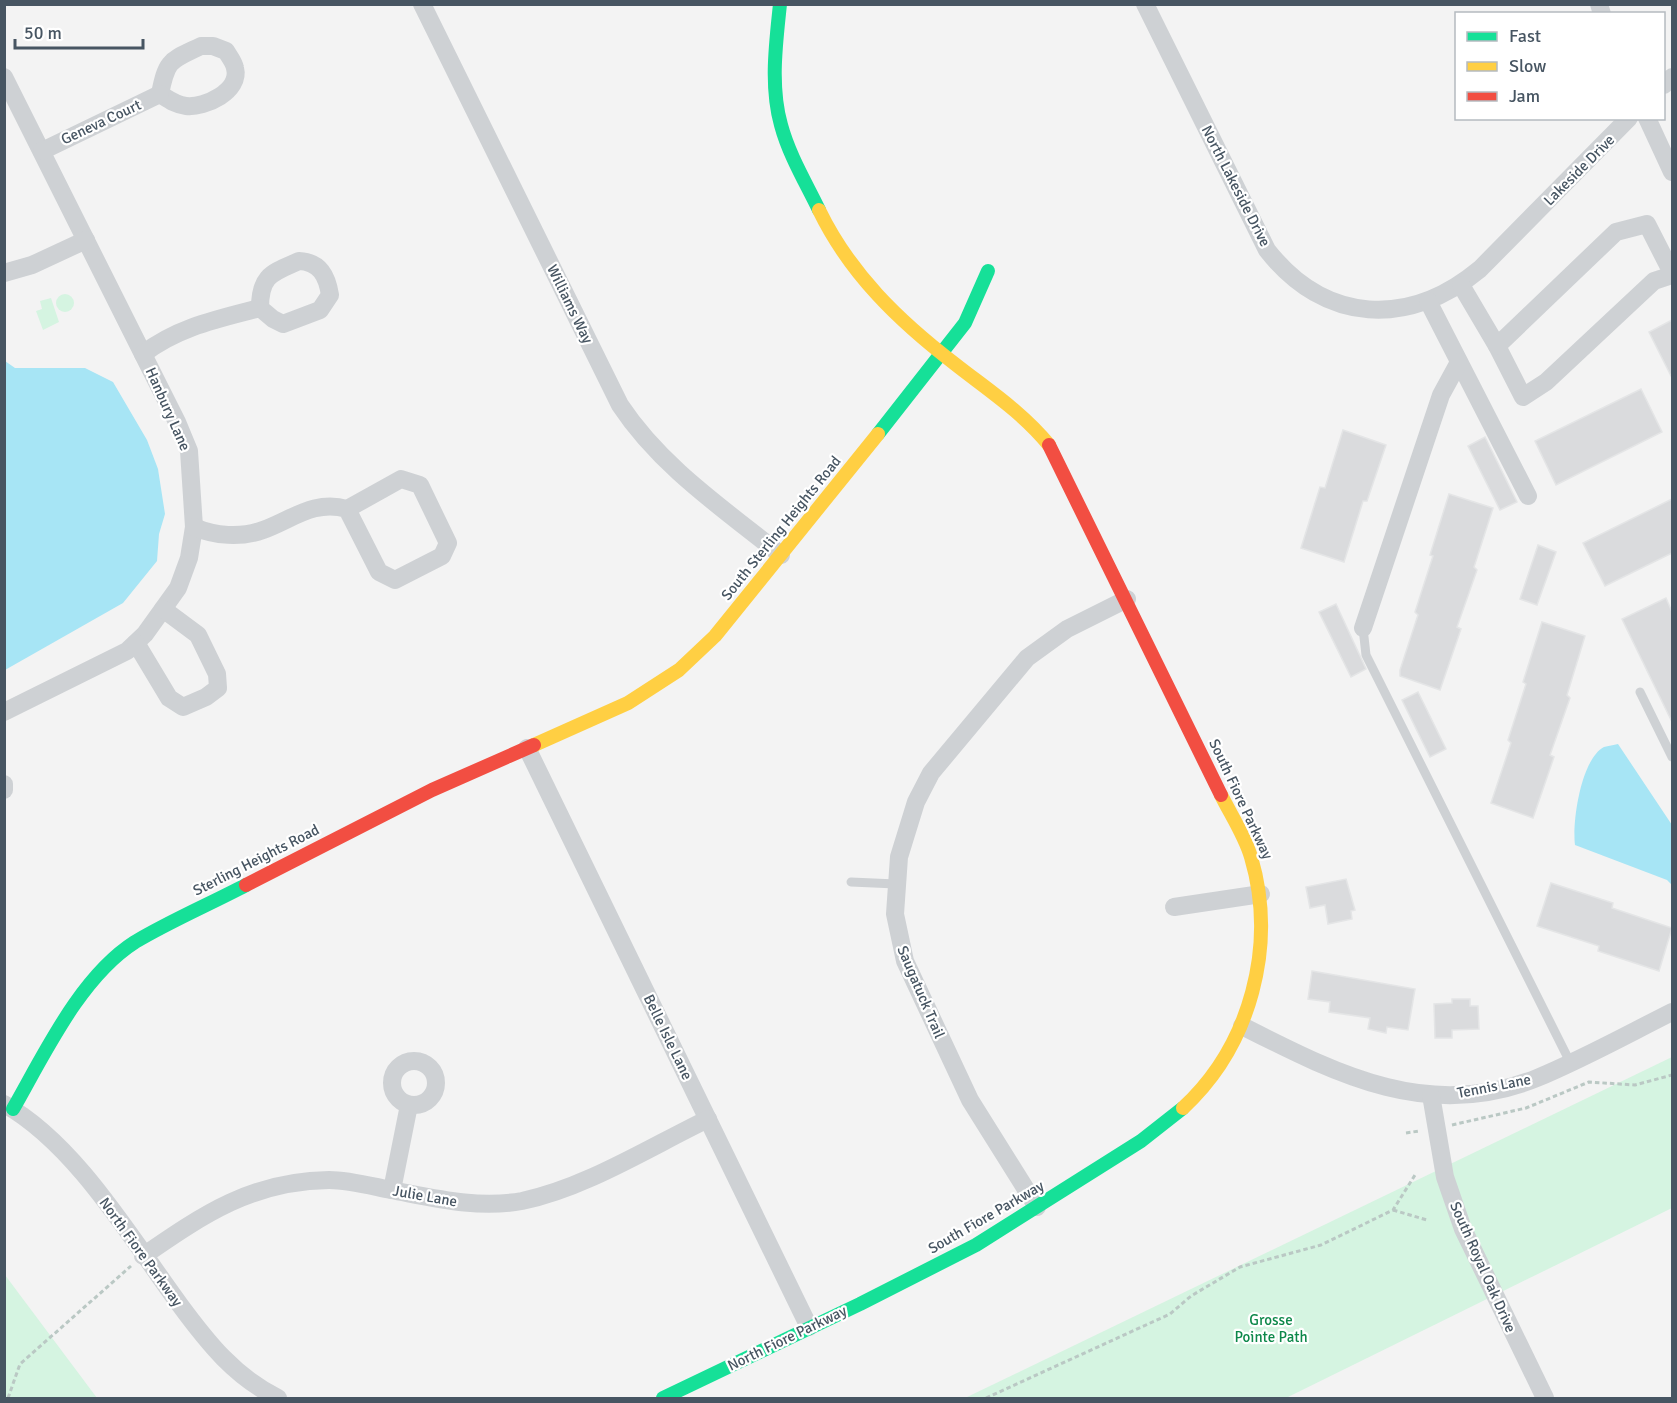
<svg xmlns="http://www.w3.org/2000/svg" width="1677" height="1403" font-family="Signika,sans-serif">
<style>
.green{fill:#d5f4e1}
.water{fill:#a7e5f5}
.building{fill:#dadbdd;stroke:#e4e5e6;stroke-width:1.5}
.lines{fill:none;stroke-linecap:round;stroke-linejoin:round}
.path{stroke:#bac8c4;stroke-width:3;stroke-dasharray:4.5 3;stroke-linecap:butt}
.lane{stroke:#ced1d4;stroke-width:9}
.street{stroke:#ced1d4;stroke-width:18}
.fast{stroke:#16e098;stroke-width:14}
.slow{stroke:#ffcf43;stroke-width:14}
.jam{stroke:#f24e42;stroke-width:14}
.labels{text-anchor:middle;stroke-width:4.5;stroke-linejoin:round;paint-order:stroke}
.street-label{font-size:15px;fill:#475562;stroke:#fff}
.park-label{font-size:15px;fill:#0d884a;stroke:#fff}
</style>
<rect width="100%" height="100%" fill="#f3f3f3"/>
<g class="green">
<circle cx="65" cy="303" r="9"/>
<path d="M51,298L59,322L43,330L36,311L42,309L40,301Z"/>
<path d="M1672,1057V1208L1286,1398H965Z"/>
<path d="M4,1275H5L97,1398H5Z"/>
</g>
<g class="water">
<path d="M5,361L15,368H85L113,382L147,440L158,469L165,514L159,534L157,561L123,603L5,670Z"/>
<path d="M1618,744L1672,825V885L1667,880L1575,845C1572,822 1581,759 1604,747C1608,746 1614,745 1618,744Z"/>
</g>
<g class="building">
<path d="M1672,320V378L1649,332Z"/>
<path d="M1641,389L1662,432L1556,485L1535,441Z"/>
<path d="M1343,430L1386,445L1367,501H1363L1344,562L1301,548L1320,487L1325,488Z"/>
<path d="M1485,437L1517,502L1500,510L1468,446Z"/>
<path d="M1449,494L1493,508L1474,567L1477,570L1457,627L1461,629L1440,690L1400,676V670L1418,615L1415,612L1433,556L1430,555Z"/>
<path d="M1672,499V553L1605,586L1583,543Z"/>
<path d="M1538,545L1556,552L1537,605L1520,599Z"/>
<path d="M1666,598L1672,612V722L1622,619Z"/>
<path d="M1336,604L1366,669L1351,677L1319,612Z"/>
<path d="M1542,622L1585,636L1567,695L1570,698L1550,755L1554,757L1533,818L1491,803L1511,743L1508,740L1526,684L1523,682Z"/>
<path d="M1418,692L1446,749L1430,757L1402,700Z"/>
<path d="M1346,879L1355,910L1351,911L1352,919L1328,924L1325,905L1310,908L1306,887Z"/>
<path d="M1551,883L1613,903L1612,908L1672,928L1659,971L1598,951L1599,946L1537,926Z"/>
<path d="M1312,971L1415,989L1408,1030L1387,1027L1386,1033L1368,1029L1370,1018L1329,1012L1330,1002L1308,999Z"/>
<path d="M1452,999H1470V1006H1478L1479,1029L1452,1030V1038H1435L1434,1004L1452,1003Z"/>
</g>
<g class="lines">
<g class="path">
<path d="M1452,1125L1526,1108L1589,1082L1635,1085L1672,1075"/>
<path d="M1406,1133L1419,1131"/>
<path d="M1393,1210L1427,1220"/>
<path d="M8,1398L20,1364L131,1266"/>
<path d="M986,1398L1170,1314L1191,1296L1240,1267L1321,1245L1393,1210L1415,1175"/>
</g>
<g class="lane">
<path d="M1363,628L1366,655L1570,1062"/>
<path d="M1640,692L1672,757"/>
<path d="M851,882L896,884"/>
</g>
<g class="street">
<path d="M422,4L620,405C661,467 724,509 781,555"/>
<path d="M1145,4L1267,250C1325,324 1409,328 1480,269L1629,118"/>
<path d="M1599,4L1602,14"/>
<path d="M201,46H213L226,51C229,56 234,62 235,68C241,91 205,108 186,106C176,105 168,99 160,94C167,59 170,61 201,46Z"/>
<path d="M4,77L177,422L189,451L194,527L189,558L178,588L145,634L127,651L4,712"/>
<path d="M1664,85L1672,77"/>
<path d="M1647,118L1672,172"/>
<path d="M42,151L160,94"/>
<path d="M299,261C320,262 327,276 330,295L320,310L283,324L273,319L260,308C260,275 272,273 299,261Z"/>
<path d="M4,273L32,265L86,240"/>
<path d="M1672,273L1647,224L1616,232L1497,346L1523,397L1546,382L1654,281L1672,275"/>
<path d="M1461,285L1497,346"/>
<path d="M1428,301L1528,496"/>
<path d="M143,354C178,327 218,319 260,308"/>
<path d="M194,527C215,536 241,538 263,530C291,520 315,499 347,509L379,572L395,580L442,556L448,543L420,485L401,479L347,509"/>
<path d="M1363,628L1441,395L1459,362"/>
<path d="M136,643L169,698L183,707L206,697L218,688L217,674L198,635L163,609"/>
<path d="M527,748L809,1327"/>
<path d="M4,784V790"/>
<path d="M1174,907L1261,894"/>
<path d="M1242,1026C1337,1074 1429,1122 1537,1078C1583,1059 1628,1034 1672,1012"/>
<circle cx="414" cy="1083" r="22"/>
<path d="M1431,1095L1445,1177L1463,1229L1545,1398"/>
<path d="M4,1104C76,1144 132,1240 180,1305C208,1343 235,1377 278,1398"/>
<path d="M392,1190L409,1105"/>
<path d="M1037,1207L970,1100L905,961L895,914L899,857L916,802L931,773L1027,658L1067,629L1127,599"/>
<path d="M143,1256C204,1214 252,1181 329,1180C349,1180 371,1186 391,1190C434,1198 477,1209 522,1201C585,1188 650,1147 708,1119"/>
</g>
<g class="fast">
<path d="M780,4C776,43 770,86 781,125C789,155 806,183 819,210"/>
<path d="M878,434L965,323L988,271"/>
<path d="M13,1109C44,1055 80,977 135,942C170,921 210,904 246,885"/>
<path d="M663,1398L860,1304L976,1245L1141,1141L1183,1108"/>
</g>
<g class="slow">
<path d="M819,210C850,274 899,321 955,364C988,390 1022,412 1049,445"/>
<path d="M534,745L628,703L679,670L715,636L878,434"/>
<path d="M1183,1108C1251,1045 1277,945 1251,857C1245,836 1231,815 1221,795"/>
</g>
<g class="jam">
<path d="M1049,445L1221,795"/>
<path d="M246,885L432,790L534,745"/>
</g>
</g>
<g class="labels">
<g class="street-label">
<text transform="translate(101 122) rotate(-25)" y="5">Geneva Court</text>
<text transform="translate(1579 170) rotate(-45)" y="5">Lakeside Drive</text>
<text transform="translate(1236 186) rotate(63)" y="5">North Lakeside Drive</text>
<text transform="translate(570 304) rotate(64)" y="5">Williams Way</text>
<text transform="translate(168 409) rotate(66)" y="5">Hanbury Lane</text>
<text transform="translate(781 528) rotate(-51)" y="5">South Sterling Heights Road</text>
<text transform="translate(1241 799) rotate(65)" y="5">South Fiore Parkway</text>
<text transform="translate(256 860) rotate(-27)" y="5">Sterling Heights Road</text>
<text transform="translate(921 992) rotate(67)" y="5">Saugatuck Trail</text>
<text transform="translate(668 1037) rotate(64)" y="5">Belle Isle Lane</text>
<text transform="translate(1494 1086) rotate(-11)" y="5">Tennis Lane</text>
<text transform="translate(425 1196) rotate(10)" y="5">Julie Lane</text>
<text transform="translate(986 1217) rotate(-30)" y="5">South Fiore Parkway</text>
<text transform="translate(141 1252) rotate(54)" y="5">North Fiore Parkway</text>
<text transform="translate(1483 1267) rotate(66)" y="5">South Royal Oak Drive</text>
<text transform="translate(787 1338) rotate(-26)" y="5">North Fiore Parkway</text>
</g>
<g class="park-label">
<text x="1271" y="1325">Grosse<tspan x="1271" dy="17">Pointe Path</tspan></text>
</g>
</g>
<rect width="1677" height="1403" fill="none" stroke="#475562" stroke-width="12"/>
<rect x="1455" y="12" width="210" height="108" fill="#ffffff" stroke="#b5bbc0" stroke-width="1.5"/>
<rect x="1467" y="32" width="30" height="9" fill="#16e098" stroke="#b5bbc0" stroke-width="1.5"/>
<text x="1509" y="42" font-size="18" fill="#475562">Fast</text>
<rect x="1467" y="62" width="30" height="9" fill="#ffcf43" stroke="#b5bbc0" stroke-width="1.5"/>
<text x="1509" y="72" font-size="18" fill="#475562">Slow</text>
<rect x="1467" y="92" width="30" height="9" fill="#f24e42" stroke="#b5bbc0" stroke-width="1.5"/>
<text x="1509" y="102" font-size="18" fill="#475562">Jam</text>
<path d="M15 39v9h128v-9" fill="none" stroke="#475562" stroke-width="3"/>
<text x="24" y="39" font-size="18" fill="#475562" stroke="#ffffff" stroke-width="4.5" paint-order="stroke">50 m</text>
</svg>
